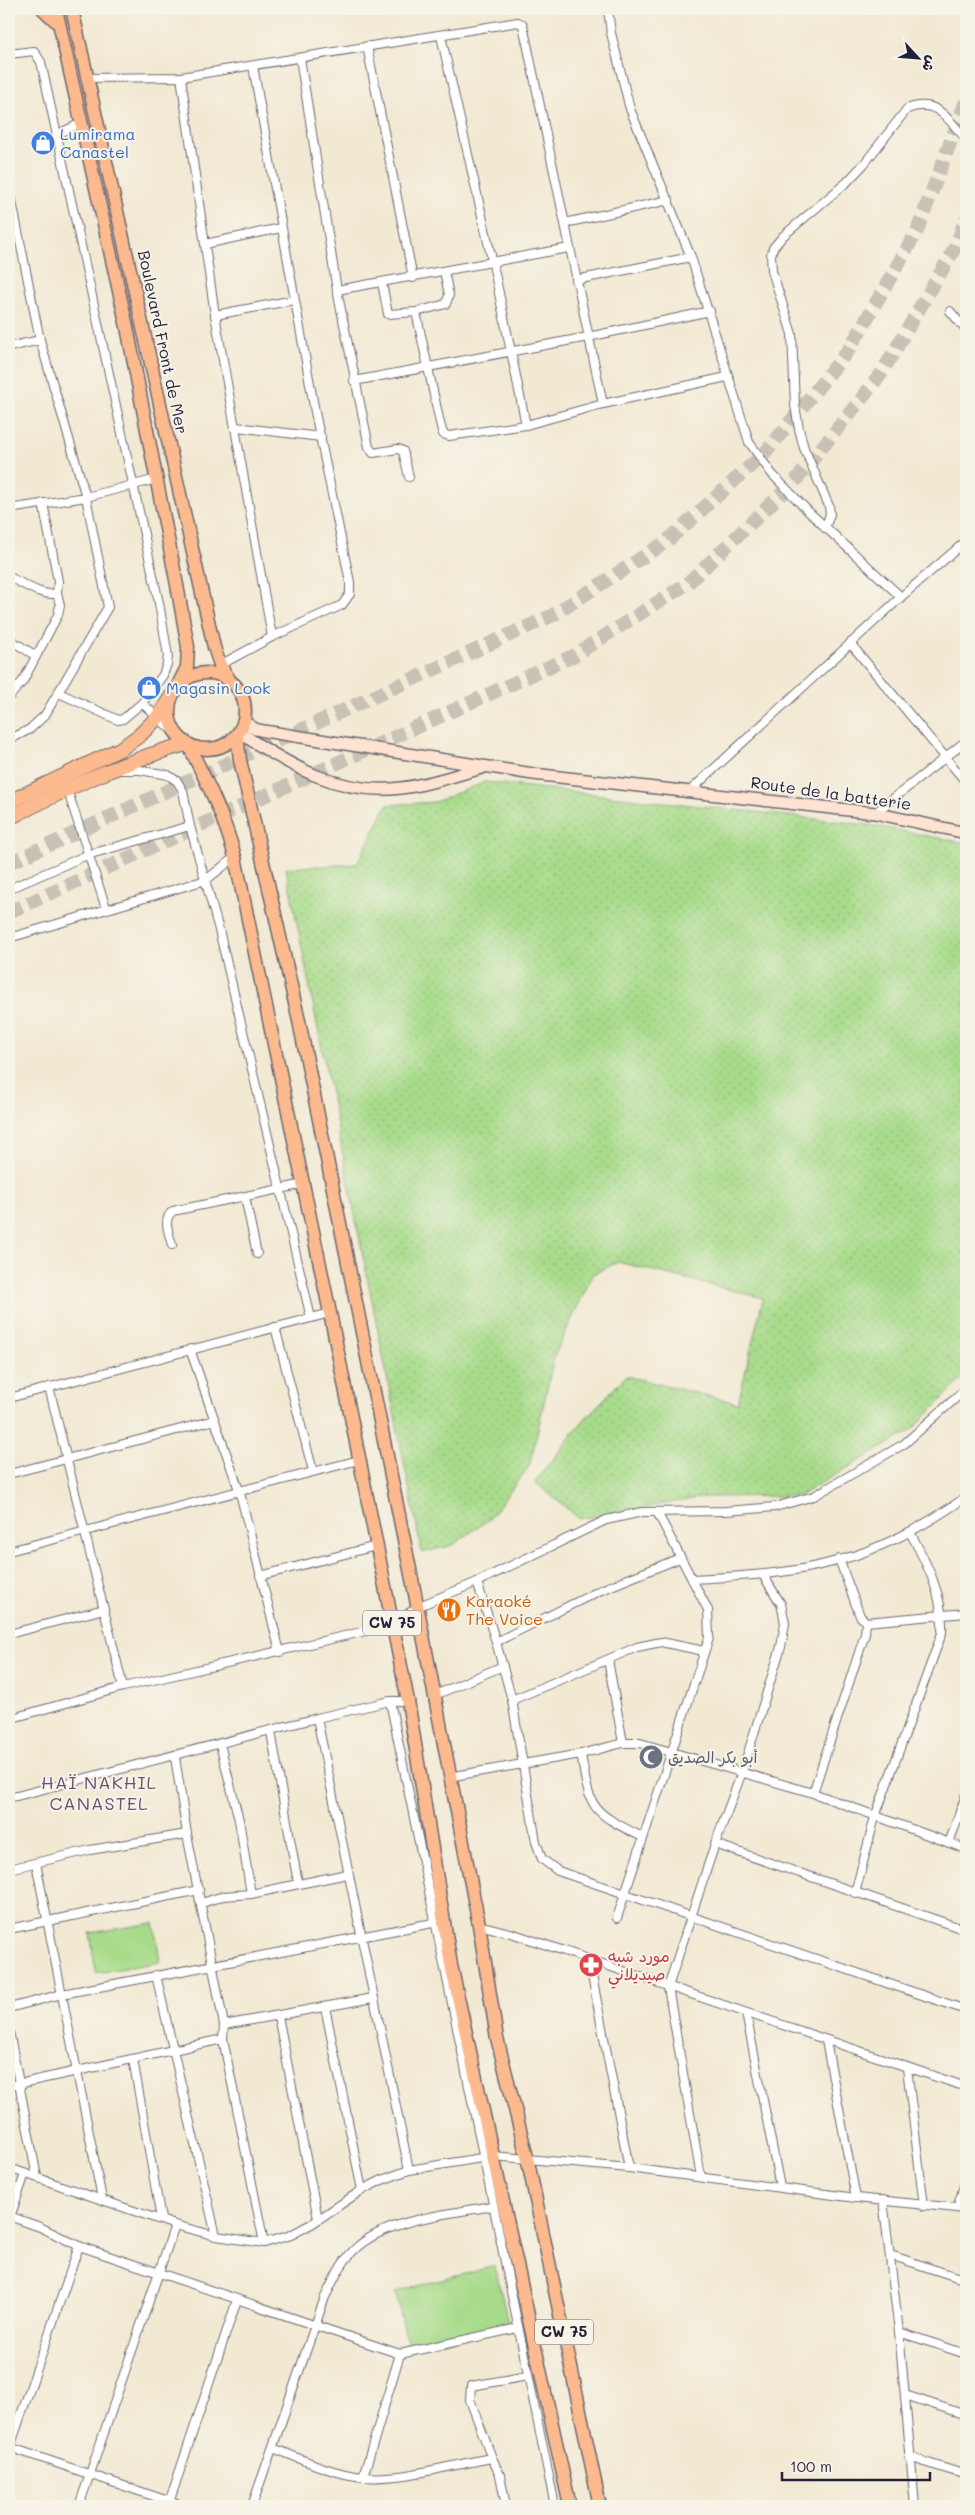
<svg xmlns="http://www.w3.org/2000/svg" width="975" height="2515" font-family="Mali,'Playpen Sans Arabic',sans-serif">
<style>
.green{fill:url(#green-dots);stroke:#647e62}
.pitch{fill:#a7db8a;stroke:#647e62}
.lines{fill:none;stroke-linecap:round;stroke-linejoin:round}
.highway-tunnel{stroke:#c8c1b5;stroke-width:14;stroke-dasharray:14 7;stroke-linecap:butt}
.street-casing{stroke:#6b6870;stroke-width:10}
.secondary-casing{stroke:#6b6870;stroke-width:14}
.primary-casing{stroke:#6b6870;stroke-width:15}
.highway-casing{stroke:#6b6870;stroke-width:16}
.street{stroke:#fff;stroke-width:8}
.secondary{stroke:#fee3d2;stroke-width:11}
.primary{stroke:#fcba8e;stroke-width:12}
.highway{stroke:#fcba8e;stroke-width:14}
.labels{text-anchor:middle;stroke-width:4;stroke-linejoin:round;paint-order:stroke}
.shield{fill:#f7f3e8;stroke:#62616f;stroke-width:1}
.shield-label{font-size:15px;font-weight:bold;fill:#22223b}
.shop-label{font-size:16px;fill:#366cbe;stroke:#f7f3e8;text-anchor:start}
.street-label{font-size:16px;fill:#22223b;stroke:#f7f3e8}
.food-label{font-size:16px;fill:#c56008;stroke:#f7f3e8;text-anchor:start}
.worship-label{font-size:16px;fill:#5b616d;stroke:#f7f3e8;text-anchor:start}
.health-label{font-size:16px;fill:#be3a42;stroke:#f7f3e8;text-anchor:start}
.neighbourhood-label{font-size:18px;letter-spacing:1px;fill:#66536f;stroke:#f7f3e8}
</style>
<defs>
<pattern id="green-dots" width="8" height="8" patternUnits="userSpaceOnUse" patternTransform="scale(1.25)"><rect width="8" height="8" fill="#a7db8a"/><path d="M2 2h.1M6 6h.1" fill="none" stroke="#8fbc78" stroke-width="1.8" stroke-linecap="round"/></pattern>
</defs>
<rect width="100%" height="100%" fill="#f7f3e8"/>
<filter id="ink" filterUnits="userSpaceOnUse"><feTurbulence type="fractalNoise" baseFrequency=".02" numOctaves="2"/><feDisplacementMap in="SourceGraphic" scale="10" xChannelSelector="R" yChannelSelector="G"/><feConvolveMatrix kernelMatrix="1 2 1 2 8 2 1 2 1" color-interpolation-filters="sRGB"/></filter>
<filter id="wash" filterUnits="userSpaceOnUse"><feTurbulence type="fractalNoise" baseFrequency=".0096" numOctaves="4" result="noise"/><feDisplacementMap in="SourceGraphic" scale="20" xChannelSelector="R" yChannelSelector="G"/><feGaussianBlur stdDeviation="1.12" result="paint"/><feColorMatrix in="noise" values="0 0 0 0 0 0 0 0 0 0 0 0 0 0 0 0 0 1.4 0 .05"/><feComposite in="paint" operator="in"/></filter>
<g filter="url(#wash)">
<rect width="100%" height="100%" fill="#f2e9d3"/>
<path class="green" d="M485,782L870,825L966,843V1237L962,1252L966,1253V1375L911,1431L799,1496L704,1497L580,1519L535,1482L582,1422L626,1376L738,1403L763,1298L618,1262L593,1274L554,1357L530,1465L489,1519L453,1545L422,1553L286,868L357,864L387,805L435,802Z"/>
<g class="pitch">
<path d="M154,1923L160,1962L96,1973L90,1933Z"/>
<path d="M495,2266L509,2327L409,2348L395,2292Z"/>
</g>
</g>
<g filter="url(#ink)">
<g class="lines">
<g class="highway-tunnel">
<path d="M9,863L553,615L666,542L766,452L850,348L917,231L966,101"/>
<path d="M9,912L573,656L688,583L797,479L881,374L955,248L966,218"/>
</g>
<defs>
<g id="street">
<path d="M608,9L611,33L630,109L691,257L749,442L772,474L809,512L901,597"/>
<path d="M441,36L493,264L526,425"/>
<path d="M367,46L413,278"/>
<path d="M9,54L34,51L41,62L159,603L168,656L167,664L163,675L142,703L175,733"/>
<path d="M300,58L337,290L369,447L373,453L398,449L403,451L409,477"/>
<path d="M181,77L215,315L272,637"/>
<path d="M87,78L181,77L518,22L523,25L603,404"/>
<path d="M56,135L81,123"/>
<path d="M9,187L40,340L86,497L108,607L45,715L30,729L9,740"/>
<path d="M565,223L669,200"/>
<path d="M205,244L281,228"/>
<path d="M576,280L691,257"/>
<path d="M382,283L388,314L416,312L446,304L449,295L444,271"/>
<path d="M337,290L569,248"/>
<path d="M950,311L966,330"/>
<path d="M416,312L440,423L443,434L449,436L526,425L603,404L727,377"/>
<path d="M215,315L294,300"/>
<path d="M9,347L40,340"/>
<path d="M354,381L588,337L710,311"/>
<path d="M236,427L321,437"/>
<path d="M9,509L86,497L157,479"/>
<path d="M825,528L830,514L829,506L804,448L799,429L795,405L792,334L772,271L771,255L773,248L783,236L847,182L864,164L907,109C936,97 948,119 966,139"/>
<path d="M9,577C21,582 43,598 57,593L58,581L43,503"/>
<path d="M9,639L36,656"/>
<path d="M850,643L966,782"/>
<path d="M220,665L272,637L342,605L350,594V582L315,412L253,66"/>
<path d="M59,693L118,720L123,719L142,703"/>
<path d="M9,697L23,681L58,615L60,605L57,593"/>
<path d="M121,770H140L168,775L177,781L183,791L190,826L219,930L311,1318"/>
<path d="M67,789L106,908"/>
<path d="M691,790L901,597L966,541"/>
<path d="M875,813L966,741"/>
<path d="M9,889L87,855L190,826"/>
<path d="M9,938L206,880L235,857"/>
<path d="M245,1197L257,1254"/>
<path d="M172,1245C169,1233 162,1219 173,1211L304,1184"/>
<path d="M275,1327L313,1471"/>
<path d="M190,1349L240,1493L280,1652"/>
<path d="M49,1387L123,1687"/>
<path d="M9,1398L330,1313"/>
<path d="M9,1474L215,1420"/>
<path d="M9,1551L359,1460"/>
<path d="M260,1576L376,1546"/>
<path d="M692,1579C737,1576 784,1575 829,1563C878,1551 925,1526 966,1497"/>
<path d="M477,1582L496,1642L512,1700L536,1842L542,1859L558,1871L966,2010"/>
<path d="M866,1622L966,1613"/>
<path d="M9,1634L104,1609"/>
<path d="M496,1642L601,1590L680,1558"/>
<path d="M608,1660L623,1743"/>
<path d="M433,1696L503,1666"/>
<path d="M512,1700L637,1647L661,1642L704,1651"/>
<path d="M390,1701L555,2506"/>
<path d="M317,1718L409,2170"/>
<path d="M9,1719L123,1687L392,1625L417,1607L477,1582L606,1520L642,1512L726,1511L775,1507L814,1496L904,1444L966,1389"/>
<path d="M271,1732L298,1883"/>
<path d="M220,1744L239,1820L251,1894"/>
<path d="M581,1754C590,1811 591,1811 642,1837"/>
<path d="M175,1757L187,1834L224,2025L223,2039L264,2243"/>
<path d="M448,1777L581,1754L623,1743H640L813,1793L966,1849"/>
<path d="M813,1793L865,1634L866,1622L860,1616L839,1559"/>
<path d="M9,1798L317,1718L390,1701H408"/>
<path d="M949,1843L966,1795"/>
<path d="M715,1844L966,1930"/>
<path d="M36,1863L102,2199"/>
<path d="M9,1869L90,1850L187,1834"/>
<path d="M855,1893L875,1817L942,1633C944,1596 927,1564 910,1532"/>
<path d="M202,1903L223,1896L251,1894L347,1874"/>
<path d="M617,1918L709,1638L708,1610L657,1512"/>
<path d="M479,1925L514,1934L966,2087"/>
<path d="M9,1929L199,1890"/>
<path d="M589,1960L629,2168"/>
<path d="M156,1975L216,2236"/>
<path d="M325,2007L362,2190"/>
<path d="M9,2008L62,1994L438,1922"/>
<path d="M746,2013L780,2187"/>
<path d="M278,2016L318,2219"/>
<path d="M224,2025L373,1998"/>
<path d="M9,2031L37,2177"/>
<path d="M826,2041L856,2198"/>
<path d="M133,2059L161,2219"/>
<path d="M907,2068L924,2206"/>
<path d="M9,2086L223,2039"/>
<path d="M9,2168L175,2225L216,2236L264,2243L291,2235L313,2223L362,2190L382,2180L409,2170L493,2156L629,2168L856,2198L957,2208L966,2211"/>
<path d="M701,2177L668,1987L715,1844L742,1772L781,1647L785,1623L781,1604L763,1575"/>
<path d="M883,2200L899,2332L915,2506"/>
<path d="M957,2208L966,2180"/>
<path d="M9,2216L40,2227L79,2246L400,2354L518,2328"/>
<path d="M10,2217L25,2174"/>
<path d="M890,2255L966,2280"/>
<path d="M899,2332L966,2354"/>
<path d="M905,2395L966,2415"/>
<path d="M9,2447L183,2506"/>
<path d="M273,2448C302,2459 332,2474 363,2477C406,2480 450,2465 492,2458L500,2475L506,2506"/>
<path d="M9,2450L79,2246"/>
<path d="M909,2457L966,2475"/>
<path d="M492,2458L470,2400L471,2386L528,2376"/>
<path d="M363,2477L400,2354"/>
<path d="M79,2506L175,2225"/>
<path d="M168,2506L237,2300"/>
<path d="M252,2506L325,2297C333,2282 340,2264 353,2251C384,2219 449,2214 492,2206"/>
</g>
<g id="secondary">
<path d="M244,722L255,729L264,731L533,774L875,813L966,833"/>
<path d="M239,732C288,765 340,796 401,788C428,785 456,775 482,768"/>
</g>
<g id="primary">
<path d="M43,9L59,24"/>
<path d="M56,9L127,327L177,585L188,647L187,667L178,685"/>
<path d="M72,9L214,647L220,665L229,679"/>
<circle cx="207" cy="711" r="38"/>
<path d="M237,736L240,760L299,1021L415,1594L479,1925L497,2038L527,2157L600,2506"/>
<path d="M189,746C207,782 225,818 235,857L330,1313L408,1701L451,1965L570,2506"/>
</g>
<g id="highway">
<path d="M9,802L120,749L140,735L158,717L171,697"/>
<path d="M9,818C66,789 124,761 186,744"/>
</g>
</defs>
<use href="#street" class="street-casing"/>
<use href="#secondary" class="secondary-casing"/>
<use href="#primary" class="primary-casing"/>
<use href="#highway" class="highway-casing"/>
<use href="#street" class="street"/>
<use href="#secondary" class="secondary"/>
<use href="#primary" class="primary"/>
<use href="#highway" class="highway"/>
</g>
</g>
<defs>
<symbol id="shop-disc" viewBox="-11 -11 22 22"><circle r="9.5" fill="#3f7fe0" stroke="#f7f3e8"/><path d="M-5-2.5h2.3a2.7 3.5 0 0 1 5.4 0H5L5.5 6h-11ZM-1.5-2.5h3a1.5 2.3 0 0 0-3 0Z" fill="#fff"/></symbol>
<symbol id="restaurant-disc" viewBox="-11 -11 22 22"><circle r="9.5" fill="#e8710a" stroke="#f7f3e8"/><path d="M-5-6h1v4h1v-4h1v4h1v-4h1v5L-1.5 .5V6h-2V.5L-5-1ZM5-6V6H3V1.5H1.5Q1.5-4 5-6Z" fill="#fff"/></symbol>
<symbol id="mosque-disc" viewBox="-11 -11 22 22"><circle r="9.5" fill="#6b7280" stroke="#f7f3e8"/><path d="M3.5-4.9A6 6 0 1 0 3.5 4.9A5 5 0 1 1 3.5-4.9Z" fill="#fff"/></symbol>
<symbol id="pharmacy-disc" viewBox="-11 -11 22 22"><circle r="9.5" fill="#e0444e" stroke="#f7f3e8"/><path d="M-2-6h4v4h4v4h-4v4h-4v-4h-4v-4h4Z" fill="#fff"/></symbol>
</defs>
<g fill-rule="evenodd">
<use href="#shop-disc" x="29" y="129" width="28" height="28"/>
<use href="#shop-disc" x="135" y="674" width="28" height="28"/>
<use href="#restaurant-disc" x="435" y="1596" width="28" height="28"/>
<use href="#mosque-disc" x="637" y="1743" width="28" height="28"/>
<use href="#pharmacy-disc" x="577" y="1951" width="28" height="28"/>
</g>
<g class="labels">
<g class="shield">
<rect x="363" y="1610.5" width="58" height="25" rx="4"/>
<rect x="535" y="2319.5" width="58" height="25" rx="4"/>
</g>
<g class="shield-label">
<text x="392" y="1628">CW 75</text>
<text x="564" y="2337">CW 75</text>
</g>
<g class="shop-label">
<text x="60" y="140">Lumirama<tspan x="60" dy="18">Canastel</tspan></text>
<text x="166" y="694">Magasin Look</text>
</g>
<g class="street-label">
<text transform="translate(163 342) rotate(78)" y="6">Boulevard Front de Mer</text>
<text transform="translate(831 793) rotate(8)" y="6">Route de la batterie</text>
</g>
<g class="food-label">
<text x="466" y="1607">Karaoké<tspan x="466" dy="18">The Voice</tspan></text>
</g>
<g class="worship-label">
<text x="668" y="1763">أبو بكر الصديق</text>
</g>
<g class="health-label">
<text x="608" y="1962">مورد شبه<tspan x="608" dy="18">صيديلاني</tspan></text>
</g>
<g class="neighbourhood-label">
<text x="99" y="1789">HAÏ NAKHIL<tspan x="99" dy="21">CANASTEL</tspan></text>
</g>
</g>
<rect width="975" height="2515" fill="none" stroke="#f7f3e8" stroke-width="30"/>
<g transform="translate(918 58) rotate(116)" stroke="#f7f3e8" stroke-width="4" paint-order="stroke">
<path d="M0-4L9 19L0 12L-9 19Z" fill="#22223b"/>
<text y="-8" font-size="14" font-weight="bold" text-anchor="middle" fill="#22223b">ش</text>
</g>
<path d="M782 2472v8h148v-8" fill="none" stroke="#22223b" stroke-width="2.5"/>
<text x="790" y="2472" font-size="15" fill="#22223b" stroke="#f7f3e8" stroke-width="4" paint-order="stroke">100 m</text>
</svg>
